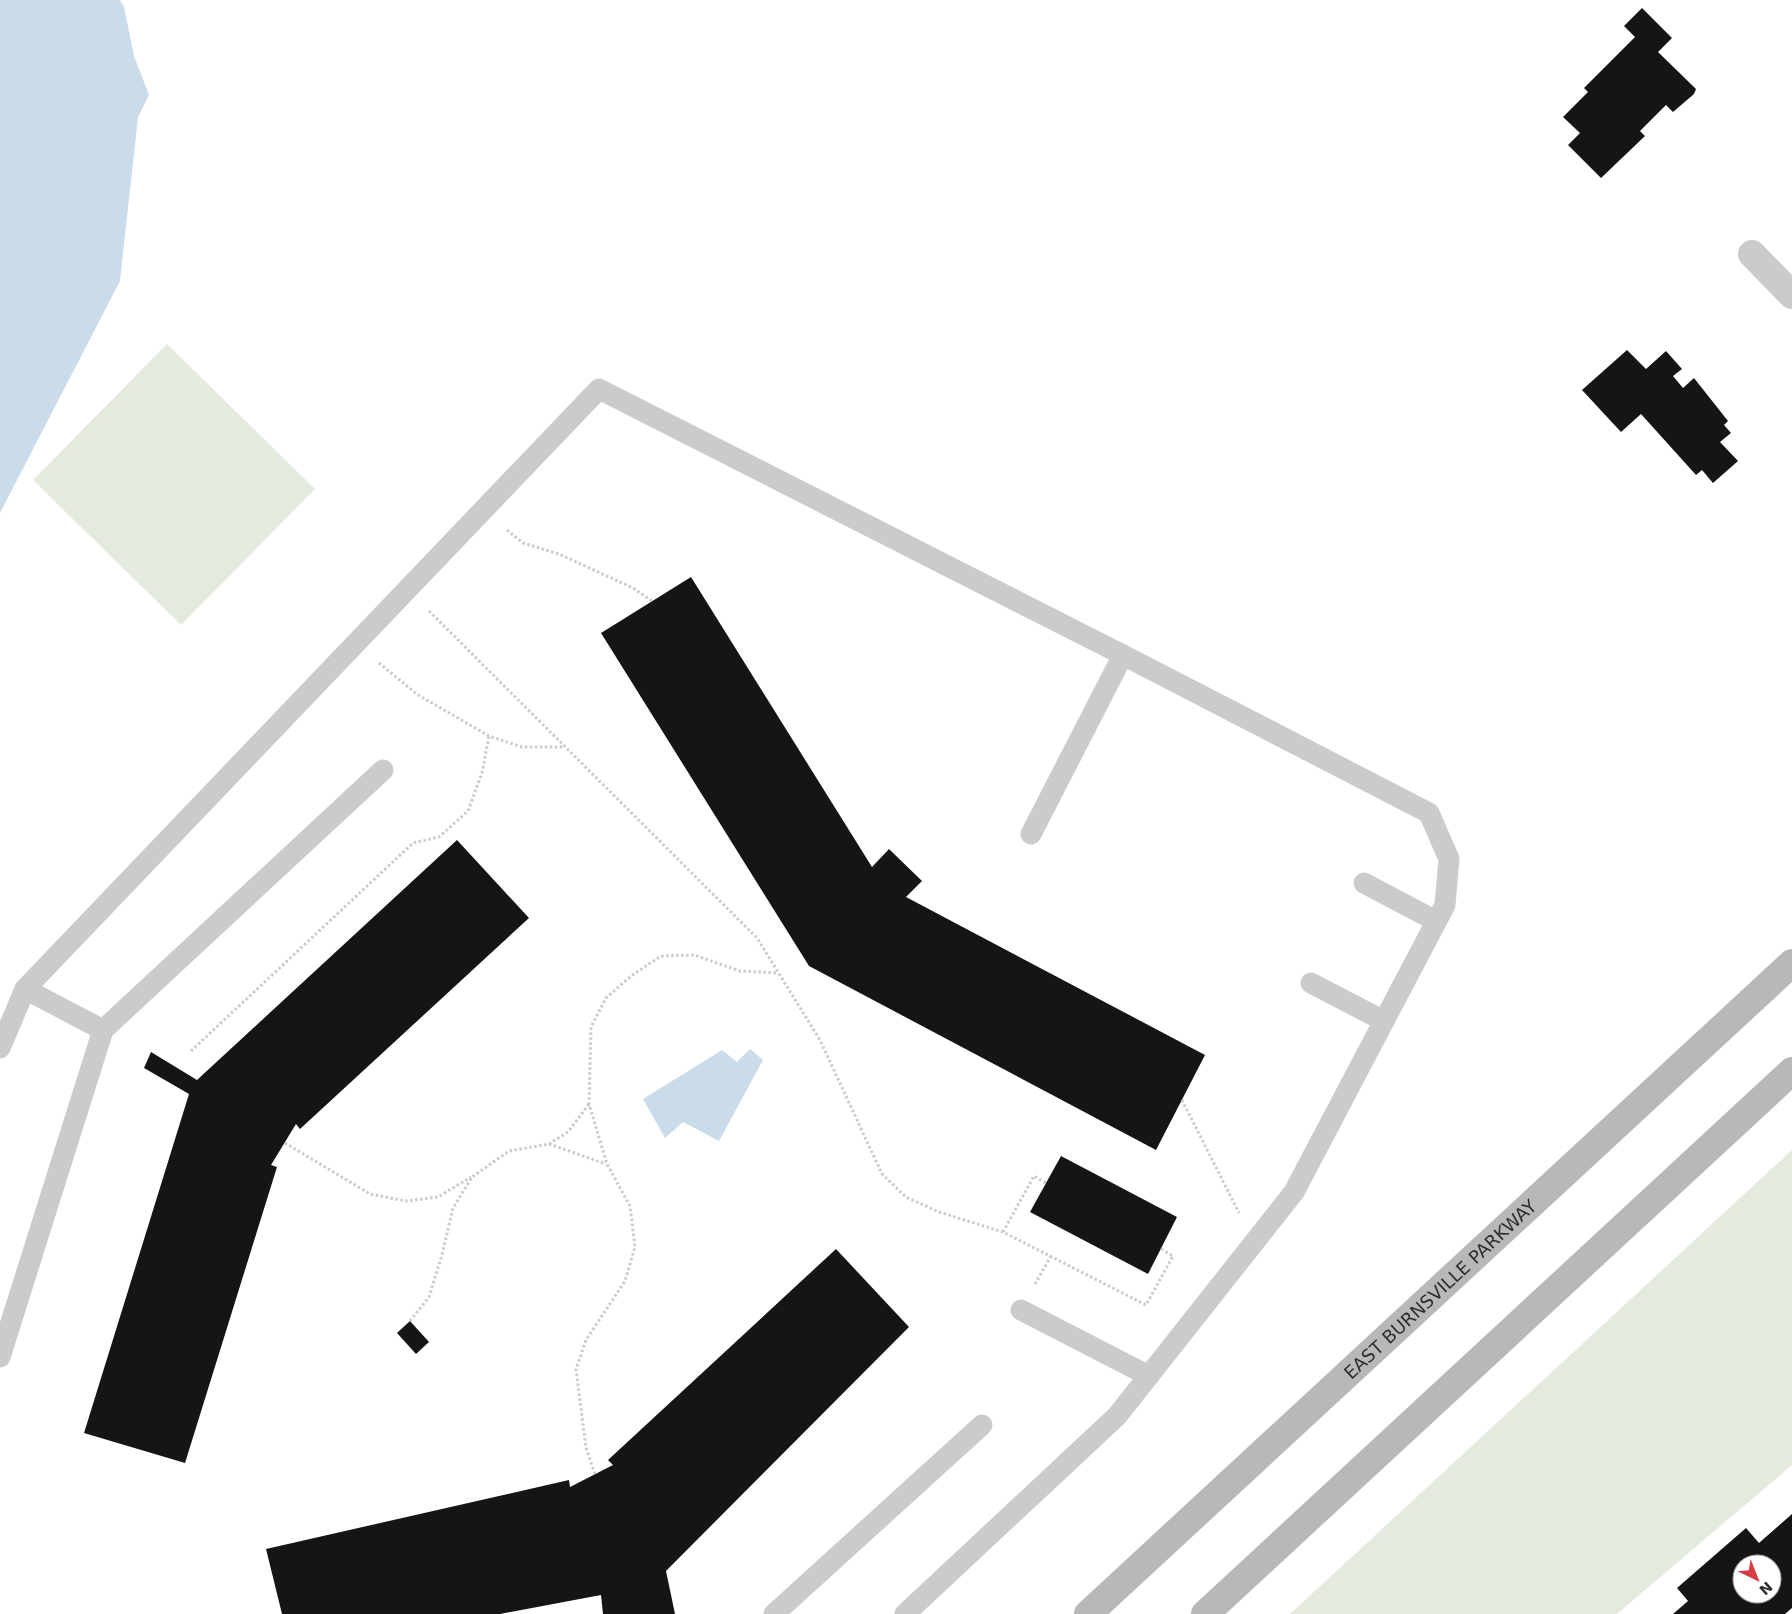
<svg xmlns="http://www.w3.org/2000/svg" width="1792" height="1614" font-family="'DejaVu Sans',sans-serif">
<rect width="100%" height="100%" fill="#fff"/>
<g fill="#e4eadd">
<path d="M167,344L315,489L181,625L33,480Z"/>
<path d="M1792,1150V1465L1617,1614H1290Z"/>
</g>
<g fill="#cadce9">
<path d="M0,0H120L124,7L134,56L149,95L138,117L120,281L0,513Z"/>
<path d="M750,1049L763,1060L719,1141L683,1122L665,1138L643,1099L722,1050L737,1062Z"/>
</g>
<g fill="#151515" fill-rule="evenodd">
<path d="M1642,8L1672,38L1658,52L1696,89L1694,94L1673,112L1666,105L1640,131L1645,136L1601,178L1568,145L1580,133L1563,117L1588,92L1584,88L1635,37L1624,26Z"/>
<path d="M1627,350L1646,369L1666,351L1682,369L1673,376L1683,388L1694,378L1728,421L1724,425L1731,433L1720,442L1738,461L1713,483L1702,470L1696,475L1641,414L1621,432L1582,390Z"/>
<path d="M691,577L872,867L889,849L922,881L906,897L1205,1055L1156,1150L809,966L601,633Z"/>
<path d="M457,840L529,918L300,1129L296,1124L271,1165L277,1167L185,1463L84,1433L189,1094L144,1068L151,1052L197,1080Z"/>
<path d="M1061,1156L1177,1217L1148,1274L1030,1212Z"/>
<path d="M836,1249L909,1327L666,1571L675,1614H603L601,1595L500,1614H282L266,1549L569,1480L570,1487L613,1465L608,1460Z"/>
<path d="M410,1321L429,1342L416,1354L397,1333Z"/>
<path d="M1792,1514V1608L1785,1614H1673L1688,1601L1677,1588L1746,1528L1759,1543ZM1742,1564H1772V1594H1742Z"/>
</g>
<g fill="none" stroke-linecap="round" stroke-linejoin="round">
<g stroke="#cbcbcb" stroke-width="3" stroke-dasharray="2.5 2.5" stroke-linecap="butt">
<path d="M507,530L523,543L559,554L633,588L652,601"/>
<path d="M429,611L757,938L820,1040L882,1174L906,1197L939,1212L1003,1232L1146,1305L1173,1256L1161,1249"/>
<path d="M379,663L418,695L489,736L522,747H564"/>
<path d="M191,1051L413,843L439,837L468,811L482,773L489,736"/>
<path d="M1182,1100L1239,1213"/>
<path d="M285,1143L370,1194L406,1201L438,1197L471,1177"/>
<path d="M549,1144L606,1164"/>
<path d="M1003,1232L1034,1176L1046,1183"/>
<path d="M1035,1284L1051,1256"/>
<path d="M410,1321L429,1297L442,1255L453,1208L472,1177L509,1151L549,1144L568,1132L589,1104"/>
<path d="M595,1474L586,1448L576,1369L586,1340L625,1281L635,1247L630,1206L607,1164L589,1104L591,1027L606,998L631,976L661,956L694,955L740,971L778,973"/>
</g>
<g stroke="#cbcbcb" stroke-width="21">
<path d="M1031,834L1123,655"/>
<path d="M1364,883L1436,921"/>
<path d="M1311,983L1384,1021"/>
<path d="M25,989L103,1030"/>
<path d="M0,1048L25,989L599,389L1123,655L1429,813L1449,859L1445,905L1294,1192L1117,1416L905,1614"/>
<path d="M1021,1310L1149,1376"/>
<path d="M0,1357L103,1030L383,770"/>
<path d="M774,1614L982,1425"/>
</g>
<path stroke="#cbcbcb" stroke-width="28" d="M1752,254L1792,295"/>
<g stroke="#b8b8b8" stroke-width="28">
<path id="s1" d="M1088,1614L1792,963"/>
<path d="M1205,1614L1792,1071"/>
</g>
</g>
<g text-anchor="middle" dominant-baseline="central" stroke-width="5" stroke-linejoin="round" paint-order="stroke">
<g font-size="18" fill="#2e2e2e" stroke="#fff">
<text stroke="none"><textPath href="#s1" startOffset="479">EAST BURNSVILLE PARKWAY</textPath></text>
</g>
</g>
<g transform="translate(1757 1579) rotate(137)"><circle r="24" fill="#ffffff" stroke="#ababab"/>
<path d="M0-4L9 19L0 12L-9 19Z" fill="#d83d44"/>
<text y="-8" font-size="14" font-weight="bold" text-anchor="middle" fill="#2e2e2e">N</text>
</g>
</svg>
